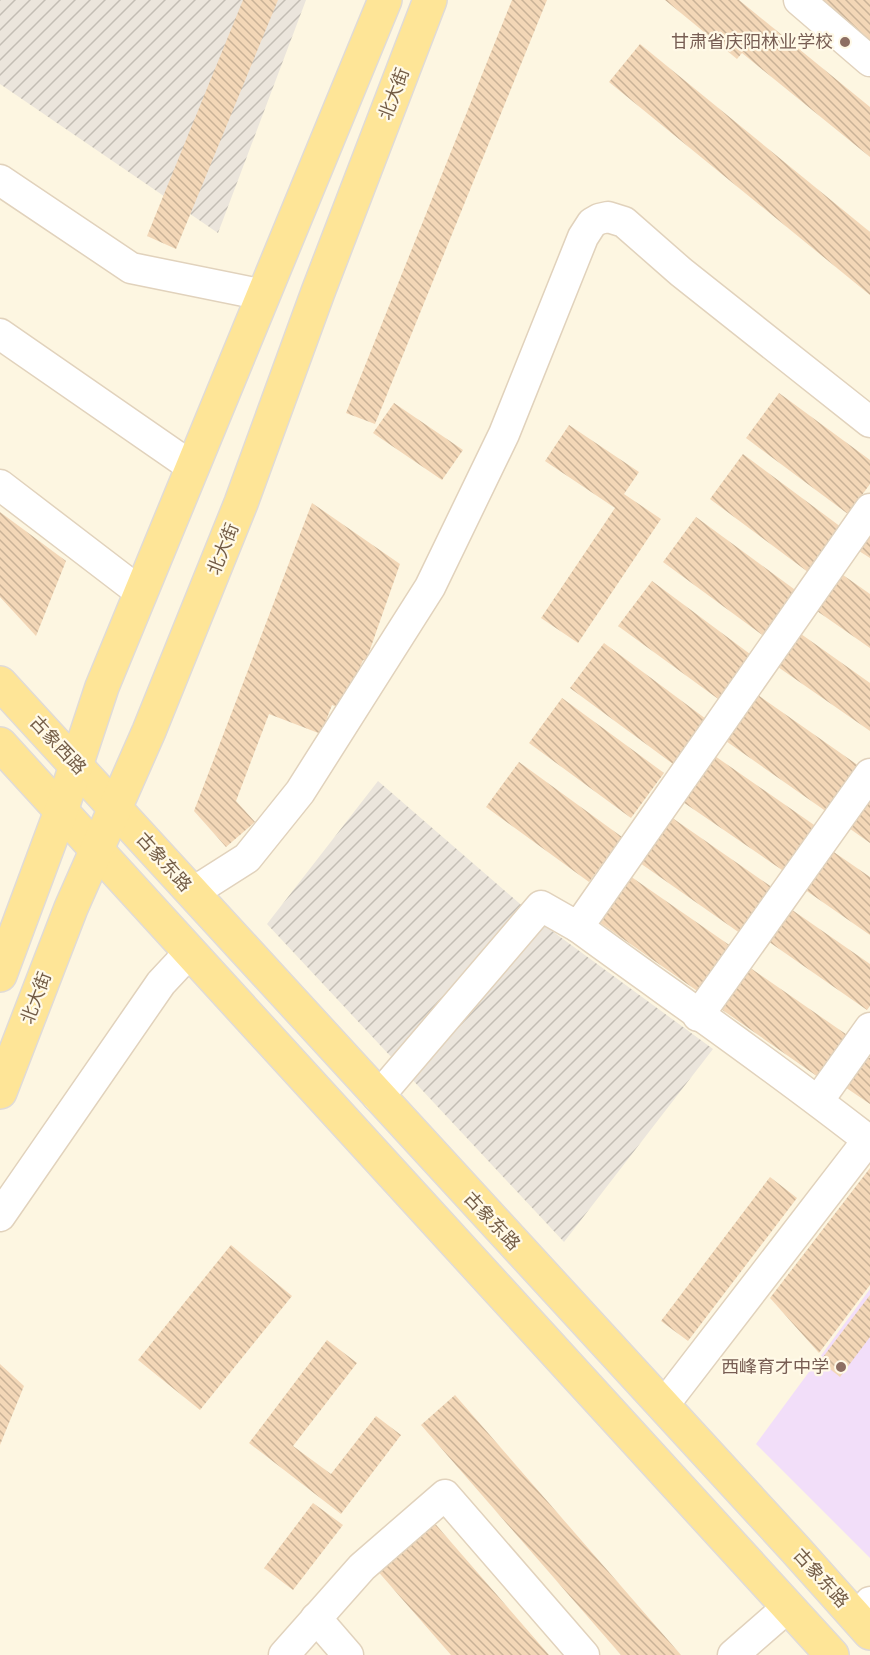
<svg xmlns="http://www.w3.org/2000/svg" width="870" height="1655" font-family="Montserrat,'Noto Sans SC',sans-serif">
<defs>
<pattern id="industrial-furrows" width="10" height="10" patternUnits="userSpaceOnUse" patternTransform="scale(1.5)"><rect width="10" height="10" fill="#ebe5dc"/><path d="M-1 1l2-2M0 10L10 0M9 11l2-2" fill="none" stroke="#c3bdb4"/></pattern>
<pattern id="building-back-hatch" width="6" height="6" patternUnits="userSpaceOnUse" patternTransform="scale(1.5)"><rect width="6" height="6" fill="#f3d7b7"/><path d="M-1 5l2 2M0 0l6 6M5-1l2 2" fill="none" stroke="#c9b297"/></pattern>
</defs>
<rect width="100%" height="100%" fill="#fdf6e1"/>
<g fill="url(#industrial-furrows)">
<path d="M0,0H306L218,233L0,84Z"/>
<path d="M378,781L548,928L713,1049L564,1242L267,924Z"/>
</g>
<path fill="#f2def9" d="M870,1289V1558L756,1444Z"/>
<g fill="url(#building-back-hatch)">
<path d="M243,0H278L176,249L147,236Z"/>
<path d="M512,0H547L375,424L346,413Z"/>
<path d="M665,0H739L870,107V157L742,53L737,59Z"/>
<path d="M821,0H870V42Z"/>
<path d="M640,44L870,232V295L609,82Z"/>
<path d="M779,393L870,460V484L848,514L746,438Z"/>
<path d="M394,403L463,450L442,480L373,433Z"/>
<path d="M569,425L639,472L624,494L661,519L578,643L541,618L615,508L545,461Z"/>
<path d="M743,454L845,530L812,575L710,499Z"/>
<path d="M312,503L400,564L366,661L363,660L352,687L349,686L340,708L332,705L321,734L269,714L236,801L255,822L226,847L194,811Z"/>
<path d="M0,512L66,561L36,636L0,597Z"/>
<path d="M696,517L798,592L765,637L663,562Z"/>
<path d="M870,536V558L859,551Z"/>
<path d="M843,575L870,594V648L817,611Z"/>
<path d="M652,581L754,657L721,701L618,626Z"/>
<path d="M801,634L870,683V731L778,667Z"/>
<path d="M604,643L706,719L673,764L570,688Z"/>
<path d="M755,693L859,766L827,812L723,739Z"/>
<path d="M562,698L664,773L631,818L529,743Z"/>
<path d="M712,754L817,827L785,872L680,800Z"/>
<path d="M519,762L622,837L589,882L486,807Z"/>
<path d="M870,792V843L846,826Z"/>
<path d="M671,817L776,890L744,936L640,863Z"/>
<path d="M828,848L870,877V935L801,887Z"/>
<path d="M630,876L735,949L703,995L599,922Z"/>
<path d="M785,905L870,964V1006L867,1010L762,937Z"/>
<path d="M749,967L850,1037L821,1079L721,1009Z"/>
<path d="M864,1054L870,1058V1104L842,1085Z"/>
<path d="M870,1168V1285L819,1353L770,1298Z"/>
<path d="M770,1177L797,1198L688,1341L661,1321Z"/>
<path d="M231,1245L292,1296L200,1410L138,1360Z"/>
<path d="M870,1295V1337L840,1377L820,1361Z"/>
<path d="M327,1340L357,1363L293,1446L331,1474L376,1416L401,1435L341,1514L249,1443Z"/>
<path d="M0,1364L24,1386L0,1445Z"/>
<path d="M455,1395L681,1655H621L421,1425Z"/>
<path d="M313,1503L343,1525L293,1590L264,1568Z"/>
<path d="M431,1519L549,1655H451L375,1568Z"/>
</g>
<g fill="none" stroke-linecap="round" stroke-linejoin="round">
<g stroke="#e1d2bc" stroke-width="33">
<g id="minor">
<path d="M799,0L870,61"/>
<path d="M0,180L131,268L264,295"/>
<path d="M0,334L192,467"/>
<path d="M0,485L141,593"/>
<path d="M192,893L247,858L300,792L430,587L504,434L583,237L592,223L599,219L608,217L624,222L681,272L870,422"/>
<path d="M578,927C675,998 774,1066 868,1140L663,1406"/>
<path d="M698,1016L870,774"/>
<path d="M378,1097L541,906L578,927L870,509"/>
<path d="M818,1101L870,1028"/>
<path d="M0,1216L161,983L189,953"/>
<path d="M316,1618L348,1655"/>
<path d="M857,1619L870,1602"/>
<path d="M284,1655L362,1567L445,1495L584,1655"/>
<path d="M733,1655L788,1607"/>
</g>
</g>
<g stroke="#e0dbd7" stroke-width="36">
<g id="major">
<path d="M0,683C264,973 530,1261 795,1549L870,1633"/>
<path d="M0,744L832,1655"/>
<path d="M0,975L61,811L102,687L385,0"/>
<path d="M0,1092L71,908L149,731L241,503L318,292L430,0"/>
</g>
</g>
<use href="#minor" stroke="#fff" stroke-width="30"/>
<use href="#major" stroke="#fee597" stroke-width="33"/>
</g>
<g fill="#8d6e63" stroke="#fff9e7" stroke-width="2">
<circle cx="845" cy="42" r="6"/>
<circle cx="841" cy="1367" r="6"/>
</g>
<g text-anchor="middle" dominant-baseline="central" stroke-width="4.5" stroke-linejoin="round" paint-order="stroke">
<g font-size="18" fill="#785e54" stroke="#fff9e7" text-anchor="end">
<text x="833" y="42">甘肃省庆阳林业学校</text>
<text x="829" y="1367">西峰育才中学</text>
</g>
<g font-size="18" fill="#745d47" stroke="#fff9e7">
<text transform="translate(394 94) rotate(-69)">北大街</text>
<text transform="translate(223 549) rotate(-68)">北大街</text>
<text transform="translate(58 745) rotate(47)">古象西路</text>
<text transform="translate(164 862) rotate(48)">古象东路</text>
<text transform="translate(36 998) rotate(-69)">北大街</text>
<text transform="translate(492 1221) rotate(47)">古象东路</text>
<text transform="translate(821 1578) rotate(48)">古象东路</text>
</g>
</g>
</svg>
